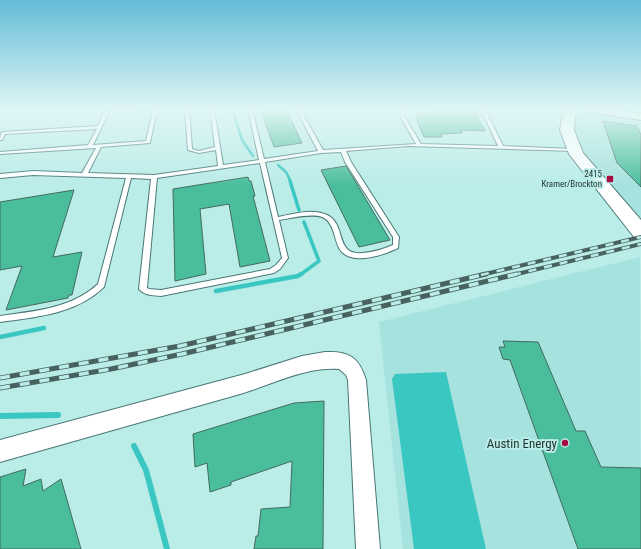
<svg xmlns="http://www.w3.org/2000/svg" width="641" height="549" font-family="'Roboto Condensed',sans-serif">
<rect width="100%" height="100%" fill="#baece8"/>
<g fill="#a6e2de">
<path d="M577,109H641V220L583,154L573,126Z"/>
<path d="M640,257L641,549H403L379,322Z"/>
</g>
<path fill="#3bc7c1" d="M446,372L486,549H414L392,379L395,374Z"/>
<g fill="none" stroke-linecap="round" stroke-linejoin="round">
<g stroke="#3bc7c1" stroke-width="2.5">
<path d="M232,109L242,140L253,156"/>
<path d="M278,165L286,172L291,182"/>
</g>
<g stroke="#3bc7c1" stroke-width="3.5">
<path d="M290,181L299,210"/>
<path d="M300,275L319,261L304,222"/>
</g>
<g stroke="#3bc7c1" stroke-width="4.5">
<path d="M216,291L298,276L301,274"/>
<path d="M0,337L44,328"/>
</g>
<g stroke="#3bc7c1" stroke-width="6">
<path d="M0,416L58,415"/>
<path d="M134,446L146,470L167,549"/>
</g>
</g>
<g fill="#49bd9c" stroke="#436b5e">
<path d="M260,109H286L302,143L274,147Z"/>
<path d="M449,111L475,112L485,131L461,130L462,133L441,134L442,137H424L416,118L419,117L416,114Z"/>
<path d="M603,121L637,126L641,135V187L617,163Z"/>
<path d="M346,166L349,171L390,240L359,247L321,170Z"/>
<path d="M248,177L249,181H251L255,196H253L270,261L240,267L229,204L200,209L206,274L175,281L173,189Z"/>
<path d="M74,190L53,257L82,252L72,295H69L68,298L6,310L22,266L0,270V202Z"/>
<path d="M503,341L538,342L576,431H585L601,467L641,468V549H578L510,360L503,359L499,347H505Z"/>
<path d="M324,401L323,549H254L256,536H258L261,509L290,507L292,461L231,482V485L210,492L207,463L195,467L193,434L294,403Z"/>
<path d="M26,469L23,486L41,479L43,491L61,479L81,549H0V477Z"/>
</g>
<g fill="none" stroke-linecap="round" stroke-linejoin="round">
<g stroke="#487674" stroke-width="2">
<path id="lane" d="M136,109H157L150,143L101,147L88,173L154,175L218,166L216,150L199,153L188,150L185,109H189L192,149L199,151L215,147L210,109H214L223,165L259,160L248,109H252L264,159L318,151L296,109H300L323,150L416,144L399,114V109H403V114L421,144L498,146L484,116L477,109H482L488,115L503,146L574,149L576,150L574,151L408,146L346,151L351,162L399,237L398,248C384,255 349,267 339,248C334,238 334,222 322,217C311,213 291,218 279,220L288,258L280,269L274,273L161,296C153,295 145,296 139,289L151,179L131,178L104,287C76,314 37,317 0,322V316C34,311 71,309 98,284L126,178L33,175L0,178V174L33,171L82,173L96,148L0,154V152L88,145L97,129L5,134L2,140H0L1,133L3,132L98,126L104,112ZM153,110L146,141L93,145L108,114ZM341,152L345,162L393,237V245C384,249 373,252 363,253C334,256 347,224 327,215C313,208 293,214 278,217L265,162L321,153ZM260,163L282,258L276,265L270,269L161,290L149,289L147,288L157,178Z"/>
</g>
<g stroke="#487674" stroke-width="2">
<g id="street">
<path d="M584,109H608L641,114V120L588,112Z"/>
<path d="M325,352C349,351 359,357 366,380L380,549H356L348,380L346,375L339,369C306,366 271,385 240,394C160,417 80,439 0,462V440L245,374L302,356Z"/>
</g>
</g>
<g stroke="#487674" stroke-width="2">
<path id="secondary" d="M564,109H576L574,130L583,153L641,220V238L634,237L569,154L560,130Z"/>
</g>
<use href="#lane" fill="#fff" fill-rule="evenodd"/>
<use href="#street" fill="#fff" fill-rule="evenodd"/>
<use href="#secondary" fill="#fff" fill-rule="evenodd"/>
<g stroke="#486260" stroke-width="4">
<g id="rail-far1">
<path d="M481,275L641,237"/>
<path d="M513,275L641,244"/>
</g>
</g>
<g stroke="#486260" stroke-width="5">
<g id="rail">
<path d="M0,378L180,346L486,274"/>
<path d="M0,388L111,369L182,354L517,274"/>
</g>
</g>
<use href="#rail-far1" stroke="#baece8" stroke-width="2.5" stroke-dasharray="8" stroke-linecap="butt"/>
<use href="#rail" stroke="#baece8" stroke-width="3.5" stroke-dasharray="10" stroke-linecap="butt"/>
</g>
<linearGradient id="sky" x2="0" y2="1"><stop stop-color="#63bcd8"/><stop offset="0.59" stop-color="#e0f6f5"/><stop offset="1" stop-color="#e0f6f5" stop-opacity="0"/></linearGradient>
<rect width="641" height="186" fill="url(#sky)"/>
<g fill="#a50c40" stroke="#baece8" stroke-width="1.5">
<rect x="606" y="175" width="8" height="8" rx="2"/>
<circle cx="565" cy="443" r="4"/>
</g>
<g text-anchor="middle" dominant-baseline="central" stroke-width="4" stroke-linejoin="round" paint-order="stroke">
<g font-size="9" fill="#233635" stroke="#baece8" text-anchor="end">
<text x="602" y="174">2415<tspan x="602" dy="10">Kramer/Brockton</tspan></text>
</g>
<g font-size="13" fill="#233635" stroke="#baece8" text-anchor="end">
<text x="557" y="443">Austin Energy</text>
</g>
</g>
</svg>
